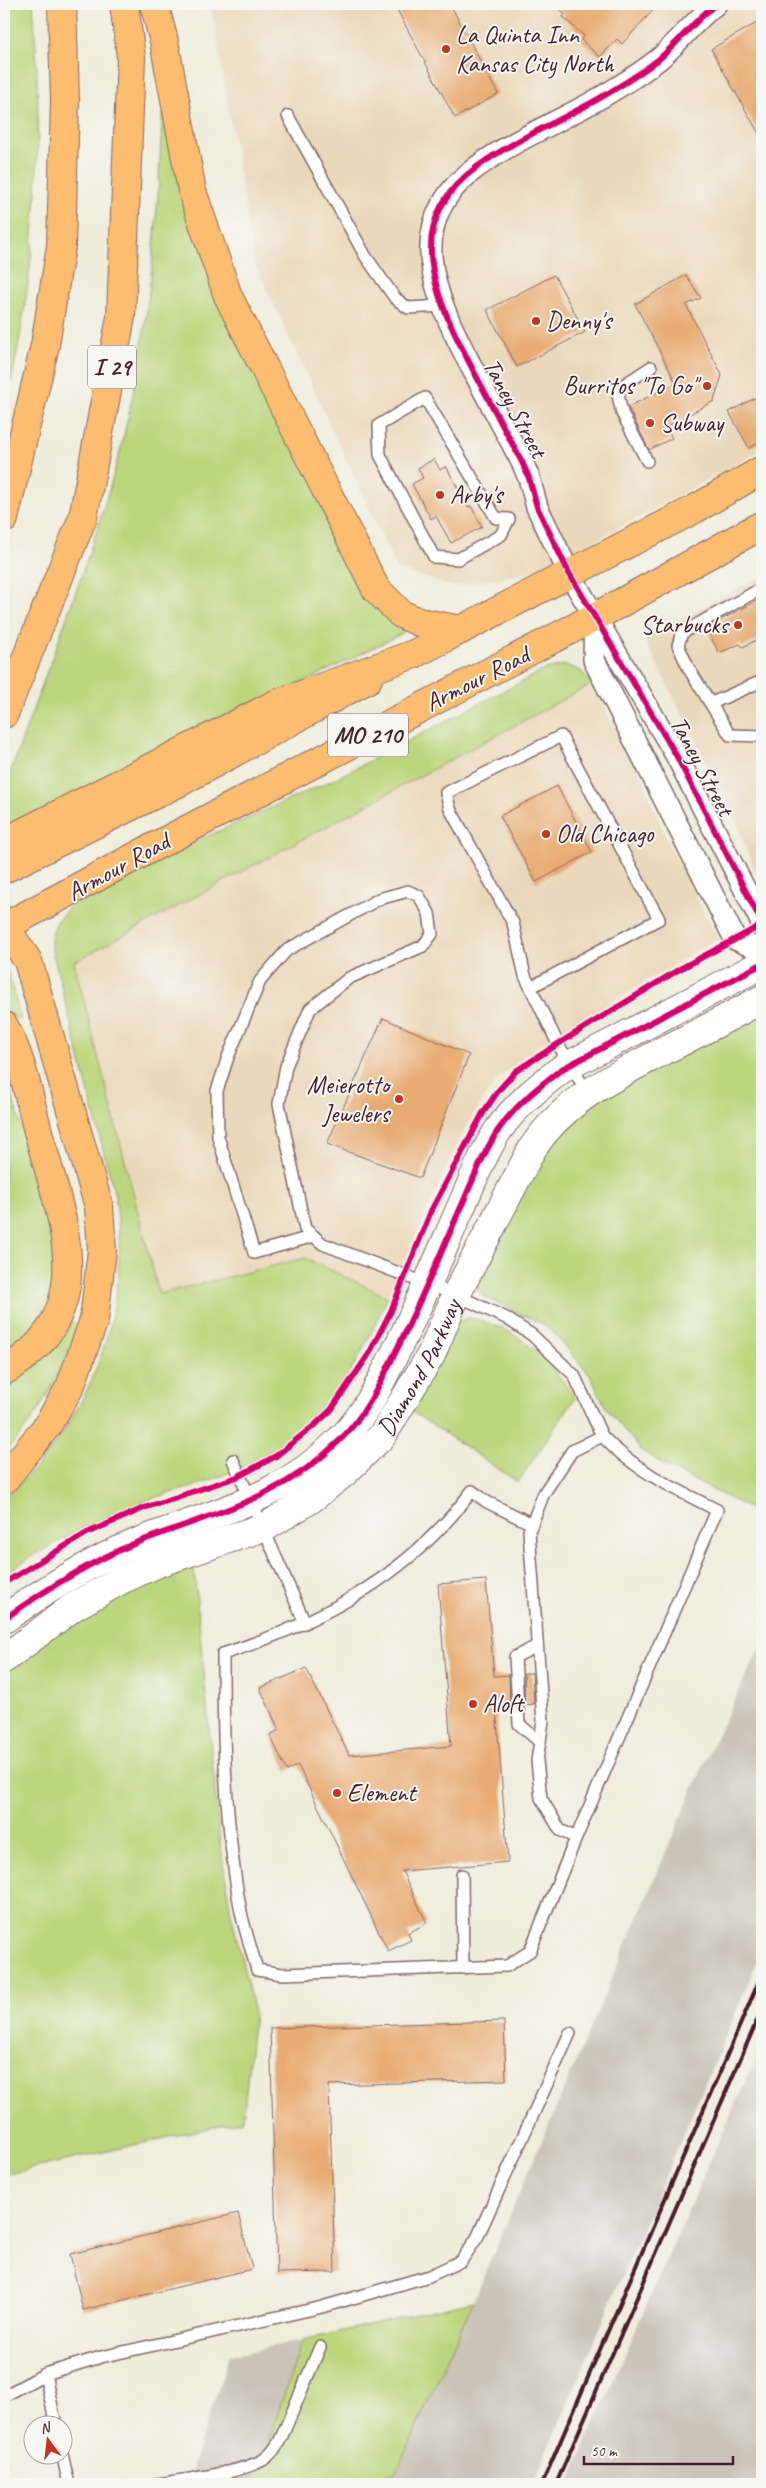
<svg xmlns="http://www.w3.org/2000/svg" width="766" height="2488" font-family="Caveat,sans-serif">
<rect width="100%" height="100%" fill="#f6f6f2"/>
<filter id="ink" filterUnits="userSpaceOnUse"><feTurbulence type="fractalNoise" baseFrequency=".02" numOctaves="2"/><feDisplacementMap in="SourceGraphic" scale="10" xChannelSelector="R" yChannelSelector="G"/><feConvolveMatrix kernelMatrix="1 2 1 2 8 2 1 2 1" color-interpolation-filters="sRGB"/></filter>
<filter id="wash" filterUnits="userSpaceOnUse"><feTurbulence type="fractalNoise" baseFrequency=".0096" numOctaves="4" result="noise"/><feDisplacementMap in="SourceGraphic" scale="20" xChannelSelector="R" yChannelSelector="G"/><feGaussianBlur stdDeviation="1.12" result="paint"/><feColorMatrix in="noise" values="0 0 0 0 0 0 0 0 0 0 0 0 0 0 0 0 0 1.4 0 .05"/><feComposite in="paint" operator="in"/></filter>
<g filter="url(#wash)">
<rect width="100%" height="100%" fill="#efeddb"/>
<g fill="#ebd8ba">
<path d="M211,4H762V450L544,569L453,587L397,569L254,262Z"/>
<path d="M762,576V889L732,811L644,639Z"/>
<path d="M592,684L645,783L666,839L718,939L535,1048L500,1077L485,1096L465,1128L388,1297L305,1258L159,1294L74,963Z"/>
</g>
<g fill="#cbc3b8">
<path d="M762,1644V1951L533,2484H346L396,2472L473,2301L709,1752Z"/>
<path d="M762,2044V2484H568L697,2190Z"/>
<path d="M303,2340L256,2476L225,2484H187L229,2356Z"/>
</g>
<g fill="#bbd77d" stroke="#827b54">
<path d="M6,4H33C44,140 37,279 4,413V12Z"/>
<path d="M166,113L179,178L403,630V633L4,832L6,785C44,676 89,567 119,455C148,344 158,228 162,114Z"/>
<path d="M566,665L581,671L592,684L74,962L159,1294L305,1258L388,1297C371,1333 356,1368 331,1400C297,1443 243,1469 192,1487C176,1492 160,1495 145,1501C95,1521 49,1544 4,1574V1498C90,1426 134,1307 115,1196L51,946C51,924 63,912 79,899L192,843L333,780L546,669Z"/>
<path d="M4,959L21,1019H15L4,1006Z"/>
<path d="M762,1004V1515L664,1465L641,1450L606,1408L590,1375L553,1332L541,1323L485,1297L479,1292L476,1284L555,1124Z"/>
<path d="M4,1067L53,1239C58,1286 46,1327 4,1352Z"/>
<path d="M469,1318C517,1326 549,1359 575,1398L518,1482L411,1411L456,1323Z"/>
<path d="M68,1320L80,1326C60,1371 40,1418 4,1453V1384Z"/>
<path d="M193,1559L220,1843L231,1913L254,2012L243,2120L4,2175V1663L47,1630Z"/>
<path d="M473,2301L396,2472L346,2484H225L256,2476L303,2340Z"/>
</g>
<g id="blocks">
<g fill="#e8ab71">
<path d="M394,4H450L498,94L455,118Z"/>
<path d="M554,4H659L622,44L617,39L600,57L581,40L584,36L563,17L565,14Z"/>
<path d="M762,20V139L711,49Z"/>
<path d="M554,275L585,332L517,367L487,310Z"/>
<path d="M686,275L701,298L686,305L722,375L714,401L666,427L672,438L649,450L628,407L676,383L635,304Z"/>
<path d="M762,394V441L749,448L729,412Z"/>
<path d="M434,459L440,470L446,466L468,507L471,506L482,527L451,543L436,516L431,519L412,484L423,478L418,468Z"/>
<path d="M762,598V637L743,647L740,644L719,653L706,628Z"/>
<path d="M557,786L592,852L536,882L500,816Z"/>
<path d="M383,1018L469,1055L420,1178L327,1144Z"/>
<path d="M486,1580L494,1676L509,1675L510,1706L496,1708L508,1862L402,1871L427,1923L408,1933L411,1940L388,1951L298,1765L287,1771L270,1735L279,1730L260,1688L306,1668L349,1755L451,1746L438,1584Z"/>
<path d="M524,1673H532L534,1704L525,1705Z"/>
<path d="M504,2021L506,2080L329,2085L335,2272L277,2273L270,2028Z"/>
<path d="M238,2213L252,2269L83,2310L70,2254Z"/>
</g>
</g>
</g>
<g filter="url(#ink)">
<use href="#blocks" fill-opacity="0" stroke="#846769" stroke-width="1"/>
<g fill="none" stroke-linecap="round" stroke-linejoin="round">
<g stroke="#846769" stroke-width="14">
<g id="service">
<path d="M288,116L366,257L395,298L408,308L442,306"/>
<path d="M425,398L496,518L509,519L501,535L458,559L434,557L380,455L379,425Z"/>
<path d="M647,461L622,413L618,395L625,384L651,367"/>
<path d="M762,588L682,633L678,645L689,669L730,735L762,736"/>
<path d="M712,703L762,681"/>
<path d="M531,987L659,919L561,736L446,793L450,809L513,923L525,976L558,1044L588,1094"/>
<path d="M314,1236L254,1253L218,1137L217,1091L228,1057L260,981L287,950L379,899L408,891L419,896L429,913L432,934L423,946L349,978L310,1009L286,1066L279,1104L305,1229L323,1244L456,1295L506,1318L532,1335L574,1375L602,1436L572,1451L544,1493L529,1531L543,1721L537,1761L541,1798L560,1830L576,1838L717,1510C675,1489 634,1470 602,1436"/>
<path d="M233,1460L305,1623"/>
<path d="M532,1524L487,1502L472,1491C408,1576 322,1622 223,1654C223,1740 225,1827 241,1912C245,1931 252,1951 257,1970L282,1974L507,1966L530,1951L576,1838"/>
<path d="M537,1646L515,1657L519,1724L540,1742"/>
<path d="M462,1875L463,1968"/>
<path d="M45,2374L56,2426"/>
<path d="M4,2396L45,2374L101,2357L322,2307L429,2276L461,2261L477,2238L570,2033"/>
<path d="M62,2454L69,2484"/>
<path d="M157,2484C187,2479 237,2474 263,2460C272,2454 278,2445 282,2436L320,2347"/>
</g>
</g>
<g stroke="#846769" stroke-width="24">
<g id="minor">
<path d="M716,4C695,20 679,42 659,59C645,70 630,80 615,89C571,117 519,136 477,167C401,222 434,294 469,362C486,395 504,428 522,462L529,478L537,507L569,573L676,755L762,923"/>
<path d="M595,617L594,660L735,939L762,951"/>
</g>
</g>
<g stroke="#846769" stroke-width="30">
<g id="tertiary">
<path d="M4,1619C45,1590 89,1562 136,1543C212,1513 279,1501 340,1440C364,1417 379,1386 393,1357C418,1308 439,1257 461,1207C473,1180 483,1153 499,1129C516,1105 538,1087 562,1069L762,964"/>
<path id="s1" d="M4,1659L73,1607L119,1581L158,1563L267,1526L311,1499L344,1473L382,1436L431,1355L456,1295L532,1149C564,1100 611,1079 661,1052C695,1035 729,1017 762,999"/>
</g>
</g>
<g stroke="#846769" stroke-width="30">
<path id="primary" d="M4,869L178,783L368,679"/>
</g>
<g stroke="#846769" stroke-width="30">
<g id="trunk">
<path d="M414,654L695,509L762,470"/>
<path d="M4,927L142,853L595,617L762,525"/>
</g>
</g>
<g stroke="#846769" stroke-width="30">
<g id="motorway">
<path d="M154,4L164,41L192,191L228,296L376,589L401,614L419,622L461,630"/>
<path d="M4,519L45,345L61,246L65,100L62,4"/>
<path d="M4,714L83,517L121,317L131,57L124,4"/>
<path d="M4,842L276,704L414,654"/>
<path d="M4,925L28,961L99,1207L102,1250L94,1320L70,1387L47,1426L4,1480"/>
<path d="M4,1026C23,1059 29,1099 39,1135C63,1222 102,1314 4,1371"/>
</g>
</g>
<use href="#service" stroke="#fff" stroke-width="11"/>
<use href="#minor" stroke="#fff" stroke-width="21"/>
<use href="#tertiary" stroke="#fff" stroke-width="28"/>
<use href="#primary" stroke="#fcbd6f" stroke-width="28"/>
<use href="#trunk" stroke="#fcbd6f" stroke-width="28"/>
<use href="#motorway" stroke="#fcbd6f" stroke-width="28"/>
<g stroke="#4a1f2b" stroke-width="4">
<path d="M542,2484L762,1974"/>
<path d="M556,2484L762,2009"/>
</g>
<g stroke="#f6f6f2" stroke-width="9">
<g id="cycleway">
<path d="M716,4C695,20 679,42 659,59C645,70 630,80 615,89C571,117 519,136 477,167C401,222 434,294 469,362C486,395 504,428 522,462L529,478L537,507L569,573L676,755L762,923"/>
<path d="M4,1583L87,1533L144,1508L237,1477L276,1456L316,1424L331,1410L369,1354L391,1311L431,1211L483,1113L498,1091L516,1071L558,1044L678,970L762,925"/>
<path d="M4,1619C45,1590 89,1562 136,1543C212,1513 279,1501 340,1440C364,1417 379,1386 393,1357C418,1308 439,1257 461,1207C473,1180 483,1153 499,1129C516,1105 538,1087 562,1069L762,964"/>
</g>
</g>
<use href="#cycleway" stroke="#d6006c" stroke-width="6"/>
</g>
</g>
<g fill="#c8321e" stroke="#f6f6f2" stroke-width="2">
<circle cx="446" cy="49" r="5"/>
<circle cx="536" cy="321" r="5"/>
<circle cx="707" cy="386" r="5"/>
<circle cx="650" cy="423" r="5"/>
<circle cx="440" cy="495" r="5"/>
<circle cx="738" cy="625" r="5"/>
<circle cx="546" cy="834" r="5"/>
<circle cx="399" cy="1099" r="5"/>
<circle cx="473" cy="1704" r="5"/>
<circle cx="337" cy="1793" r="5"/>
</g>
<g text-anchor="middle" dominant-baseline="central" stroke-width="4" stroke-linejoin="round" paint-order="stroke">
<g fill="#f6f6f2" stroke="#7e6067" stroke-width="1">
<rect x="88" y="345.5" width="48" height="43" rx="4"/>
<rect x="328" y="713.5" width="80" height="43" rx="4"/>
</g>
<g font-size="24" font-weight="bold" fill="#4a1f2b">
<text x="112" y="367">I 29</text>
<text x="368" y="735">MO 210</text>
</g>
<g font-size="25" fill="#4a1f2b" stroke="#f6f6f2" text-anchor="start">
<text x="456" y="35">La Quinta Inn<tspan x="456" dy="29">Kansas City North</tspan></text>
<text x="546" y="321">Denny's</text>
<text x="697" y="386" text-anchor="end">Burritos "To Go"</text>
<text x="660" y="423">Subway</text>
<text x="450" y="495">Arby's</text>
<text x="728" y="625" text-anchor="end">Starbucks</text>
<text x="556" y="834">Old Chicago</text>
<text x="389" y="1085" text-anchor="end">Meierotto<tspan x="389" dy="29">Jewelers</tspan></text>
<text x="483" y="1704">Aloft</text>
<text x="347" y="1793">Element</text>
</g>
<g font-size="25" fill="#4a1f2b" stroke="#f6f6f2">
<text transform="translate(515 408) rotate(62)">Taney Street</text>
<text transform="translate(477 679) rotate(-27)">Armour Road</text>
<text transform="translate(702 766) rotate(62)">Taney Street</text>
<text transform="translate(118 867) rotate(-29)">Armour Road</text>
<text stroke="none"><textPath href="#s1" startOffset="522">Diamond Parkway</textPath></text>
</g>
</g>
<rect width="766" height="2488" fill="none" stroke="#f6f6f2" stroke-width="20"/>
<g transform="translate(48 2440) rotate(345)"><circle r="24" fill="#f6f6f2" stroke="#b1a0a2"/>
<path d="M0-4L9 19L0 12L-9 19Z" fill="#c8321e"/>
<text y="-8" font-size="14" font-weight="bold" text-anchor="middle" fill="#4a1f2b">N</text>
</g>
<path d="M584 2456v8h149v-8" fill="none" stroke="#4a1f2b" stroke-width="2.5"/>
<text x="591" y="2456" font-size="15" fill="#4a1f2b" stroke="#f6f6f2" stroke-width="4" paint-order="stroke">50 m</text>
</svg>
